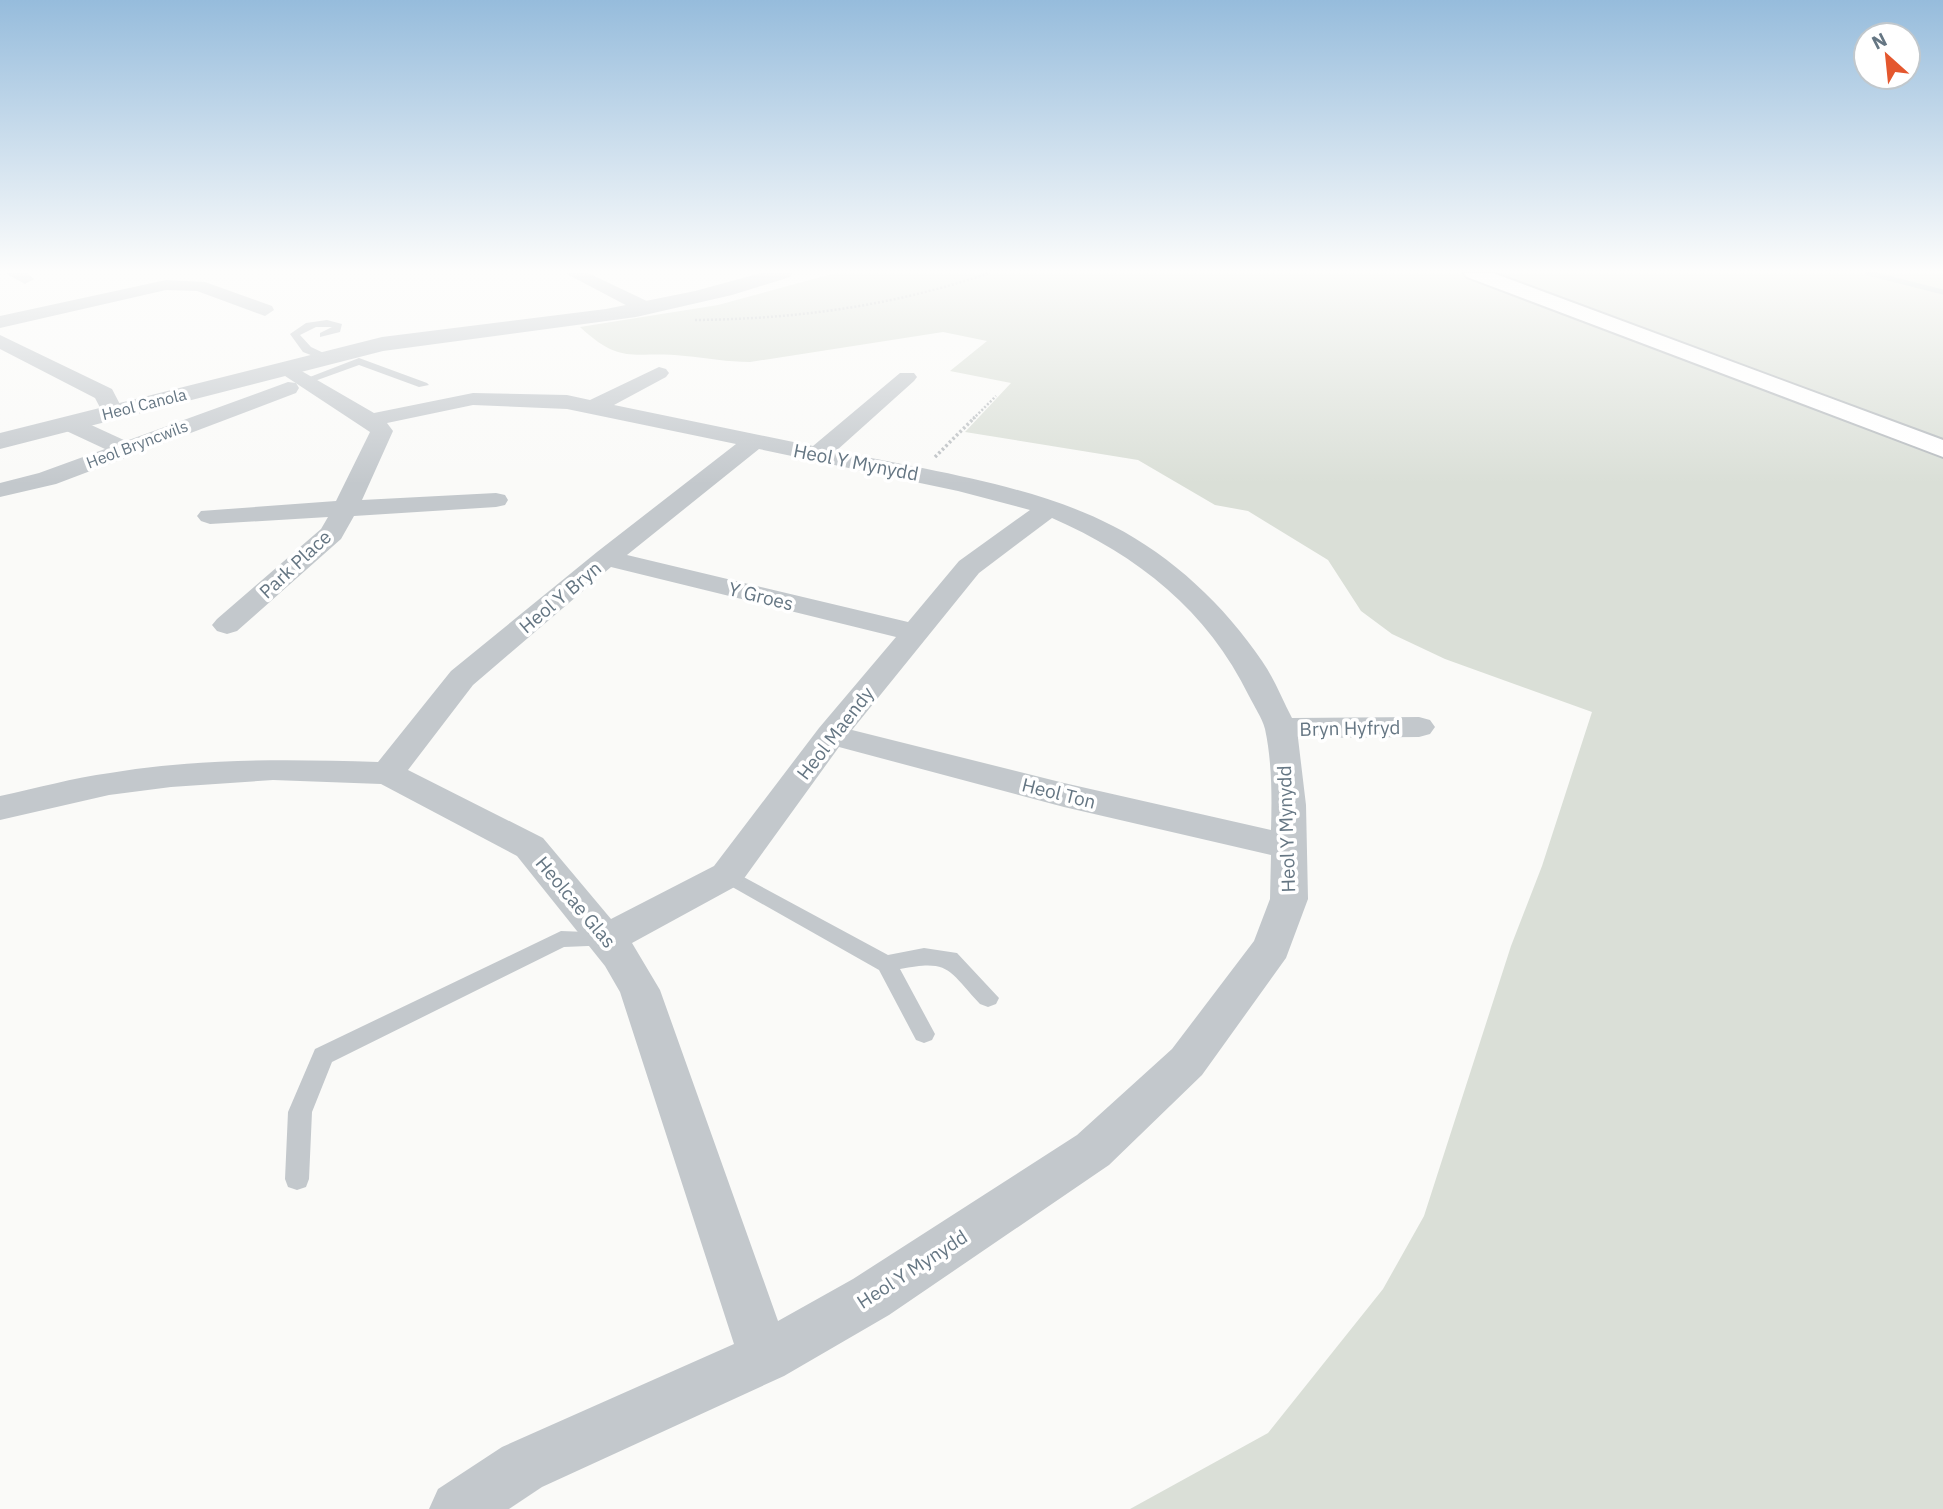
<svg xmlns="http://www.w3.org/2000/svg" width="1943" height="1509" font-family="'IBM Plex Sans',sans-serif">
<rect width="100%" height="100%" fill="#fafaf8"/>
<path fill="#dadfd7" d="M835,273H1943V1509H1130L1268,1433L1383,1289L1424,1216L1511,946L1542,866L1592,712L1445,659L1392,634L1361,611L1328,560L1248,511L1215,505L1138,460L965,432L1011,383L950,371L987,341L943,332L750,362C728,362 707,358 685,356C634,350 623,367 580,327L718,305Z"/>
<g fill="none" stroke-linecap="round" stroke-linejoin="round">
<path stroke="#bbc7cb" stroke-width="5" d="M1868,273L1943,292"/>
<g stroke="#b5babe" stroke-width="4">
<path id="primary" d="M1464,273H1493L1943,440V457L1467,277Z"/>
</g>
<g stroke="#bbbfc2" stroke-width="2.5" stroke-dasharray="2 2" stroke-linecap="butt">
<path d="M695,320C796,319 893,306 989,273"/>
<path d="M973,419L996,396"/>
</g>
<path stroke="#bbbfc2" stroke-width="3.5" stroke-dasharray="2.5 2.5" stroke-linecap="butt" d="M935,457L975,417"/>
<g fill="#c3c8cc" fill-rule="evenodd">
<path d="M327,320L342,324L340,332L320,337V333L332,327H316L300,335L311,347L330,356V360L326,361L303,352L290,334L306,323Z"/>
<path d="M359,358L427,383L429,385L419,387L359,365L312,382L302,380Z"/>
<path d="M727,868L888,955L924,948L957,953L999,998L996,1004L988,1007L980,1004C948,970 950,959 900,969L935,1034L932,1040L924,1043L916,1040L879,970L720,880L717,875L720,870Z"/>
<path d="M561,931L612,933L615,939L612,945L564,947L332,1062L312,1112L309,1179L306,1187L297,1190L288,1187L285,1179L288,1112L315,1049Z"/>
</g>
<g fill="#c3c8cc" fill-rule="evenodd">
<path d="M5,273H27L34,279L25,284Z"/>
<path d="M565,273H588L651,303L653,307L644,313L637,311Z"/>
<path d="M166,280L205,282L272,306L274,310L265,316L197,291L166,290L0,328V316Z"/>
<path d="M0,335L112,389L124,412L121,417H105L95,398L0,349Z"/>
<path d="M286,362L374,413L473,393L567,395L590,400L659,367L666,369L669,373L666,377L614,405L813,446L900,373H914L917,377L914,381L836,451C922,469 1035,485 1113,526C1172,556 1225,606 1262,661C1274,678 1282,699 1292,718L1419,717L1430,720L1435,727L1430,734L1419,737L1298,738L1306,805L1308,899L1286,958L1202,1075L1109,1165L889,1315L784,1376L542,1487L509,1509H429L438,1489L502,1447L734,1344L620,992L605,966L517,856L381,784L273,780L171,787L109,795L0,820V796C37,788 73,778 110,773C199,758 288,759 378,762L451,671L597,552L736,444L567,409L473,405L387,423L393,431L362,500L496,493L505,495L508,500L505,505L496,507L354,516L341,539L237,631L227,634L217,631L212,625L217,619L321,529L328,517L210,524L201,521L197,516L201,511L336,501L370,432L279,372L276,368L279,364ZM759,449L958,491L1030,510L959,561L908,622L627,555ZM1052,518C1137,555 1208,611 1249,696C1254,706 1262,718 1265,729C1272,761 1272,798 1271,830L1064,783L852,730L979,573ZM611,567L896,637L819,728L714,866L611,919L543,838L408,770L473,685ZM839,747L1064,807L1271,855L1270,899L1254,941L1172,1049L1077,1135L853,1279L778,1321L660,990L632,943L740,884Z"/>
<path d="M288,382L296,383L299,388L296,393L56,484L0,497V483L39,473L105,449L60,428L57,423L60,418H76L126,441Z"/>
</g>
<path fill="#c3c8cc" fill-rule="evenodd" d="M761,273H793L790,277L732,295L636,317L383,351L0,449V433L382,337L606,309L695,291Z"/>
<use href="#primary" fill="#fff" fill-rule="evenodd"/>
</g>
<linearGradient id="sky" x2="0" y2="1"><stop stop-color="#96bcdc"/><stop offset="0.56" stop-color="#fdfdfc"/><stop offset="1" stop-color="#fdfdfc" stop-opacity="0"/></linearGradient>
<rect width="1943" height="484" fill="url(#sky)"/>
<g text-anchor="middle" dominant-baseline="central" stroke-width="7" stroke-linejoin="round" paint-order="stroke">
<g font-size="16" fill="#657683" stroke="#fff">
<text transform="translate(144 404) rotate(-14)">Heol Canola</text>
<text transform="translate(137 444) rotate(-21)">Heol Bryncwils</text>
</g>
<g font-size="19" fill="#657683" stroke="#fff">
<text transform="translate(856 462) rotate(11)">Heol Y Mynydd</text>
<text transform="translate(295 564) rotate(-43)">Park Place</text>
<text transform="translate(761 596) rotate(14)">Y Groes</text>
<text transform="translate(560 597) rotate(-40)">Heol Y Bryn</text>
<text transform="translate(1350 728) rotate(-1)">Bryn Hyfryd</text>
<text transform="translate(835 733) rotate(-52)">Heol Maendy</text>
<text transform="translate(1059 793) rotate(14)">Heol Ton</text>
<text transform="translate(1286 829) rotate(-92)">Heol Y Mynydd</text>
<text transform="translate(576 902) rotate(50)">Heolcae Glas</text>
<text transform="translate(912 1269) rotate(-33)">Heol Y Mynydd</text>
</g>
</g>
<g transform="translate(1887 56) rotate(333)"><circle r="33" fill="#ffffff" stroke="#c1c8cd" stroke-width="2"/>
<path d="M0-5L12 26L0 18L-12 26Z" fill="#e4572e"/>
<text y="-10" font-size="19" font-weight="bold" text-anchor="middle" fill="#657683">N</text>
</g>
</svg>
